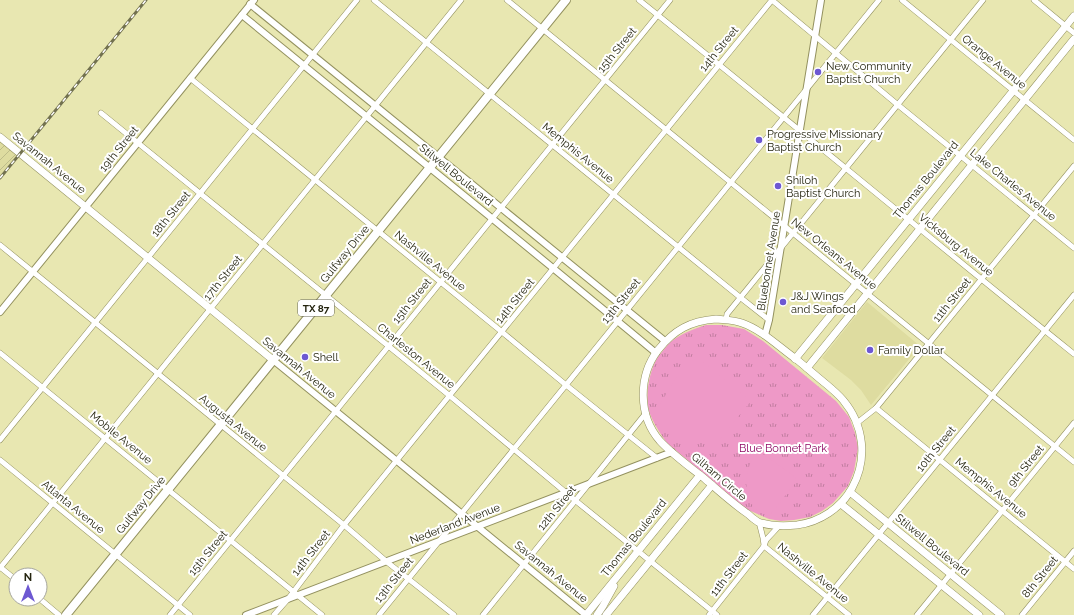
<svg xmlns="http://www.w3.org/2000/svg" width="1074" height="615" font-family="Raleway,sans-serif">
<defs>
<pattern id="industrial-furrows" width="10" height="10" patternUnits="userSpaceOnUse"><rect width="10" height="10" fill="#dedca0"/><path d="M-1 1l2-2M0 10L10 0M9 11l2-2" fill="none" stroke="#bebd89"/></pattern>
<pattern id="grass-tufts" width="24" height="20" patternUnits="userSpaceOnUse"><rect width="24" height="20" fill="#ee99c7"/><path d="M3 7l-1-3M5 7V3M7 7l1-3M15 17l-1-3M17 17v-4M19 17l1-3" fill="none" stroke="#c17da0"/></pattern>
</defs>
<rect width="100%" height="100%" fill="#e8e7b1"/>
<path fill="#dedca0" d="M867,302L920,346L871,405L861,390L851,380L822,358Z"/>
<path fill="url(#industrial-furrows)" d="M0,137L19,153L0,178Z"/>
<path fill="url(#grass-tufts)" d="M706,325H722L744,329L763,341L836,401L849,417L855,433L858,448L854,471L848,486L833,503L822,511L810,517L794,520L781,521L769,519L746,509L667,443C660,433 653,423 649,411C645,395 649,371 658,357C660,354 663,351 666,347C668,345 670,342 672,341C682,333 694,329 706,325Z"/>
<g fill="#ee99c7">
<path d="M695,358H698L751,401L721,438L687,442L654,414L676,378Z"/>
<path d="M757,450L795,477L796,482L769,516C739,507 743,471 757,450Z"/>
</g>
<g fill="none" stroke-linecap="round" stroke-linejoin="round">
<g stroke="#93915f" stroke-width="6">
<g id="minor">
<path d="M374,0L741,298L769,320"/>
<path d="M507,0L1074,462"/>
<path d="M639,0C785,117 928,237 1074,354"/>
<path d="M772,0L898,105L1074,248"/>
<path d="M902,0L1074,140"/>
<path d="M1034,0L1074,33"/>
<path d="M190,78L502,332L566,385L657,458"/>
<path d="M101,113L450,396L576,501L717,615"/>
<path d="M0,245L344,525L387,562L454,615"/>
<path d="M726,320L727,314L983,0"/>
<path d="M0,353L322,615"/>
<path d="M876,408L1074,569"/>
<path d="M857,423L876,408L1074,166"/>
<path d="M0,440L357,0"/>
<path d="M0,460L190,615"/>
<path d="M759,522L763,538L764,545"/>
<path d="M764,546L849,615"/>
<path d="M0,567L16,580"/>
<path d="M0,568L461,0"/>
<path d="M40,599L59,615"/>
<path d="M170,615L670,0"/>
<path d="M274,615L288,599L344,525L772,0"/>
<path d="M379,615L879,0"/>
<path d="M483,615L646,413"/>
<path d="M709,615L764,546L766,540L779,526"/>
<path d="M813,615L1074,295"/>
<path d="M917,615L1074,423"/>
<path d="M1022,615L1074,551"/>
</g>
</g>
<g stroke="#93915f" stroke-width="8">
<g id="tertiary">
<path d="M250,4L665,341"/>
<path d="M242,15C380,128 519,239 656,353"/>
<path d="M0,312L254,0"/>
<path d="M765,335L769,320L821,0"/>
<path d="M273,360L397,461L586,615"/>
<path d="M246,615L672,452"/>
</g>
</g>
<g stroke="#93915f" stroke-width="8">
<g id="secondary">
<path d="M0,137L273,360"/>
<path d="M716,319C725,320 734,320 742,323C762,330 779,347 796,359C806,367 816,376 826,384C832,389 838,394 843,400C864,425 868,459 852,488C841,508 820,522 797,525C786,526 769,526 758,522C755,520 751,517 748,514C733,504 719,491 705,479C690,467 673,455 660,441C638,416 638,376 658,350C674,330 690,321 716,319Z"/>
<path d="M795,359L1074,16"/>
<path d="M807,368L1074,39"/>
<path d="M850,492L1001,615"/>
<path d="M841,504L979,615"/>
<path d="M586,615L700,475"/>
<path d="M597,615L603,606L614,586"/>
<path d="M606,615L712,485"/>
</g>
</g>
<g stroke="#93915f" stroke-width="10">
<path id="primary" d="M66,615L566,0"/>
</g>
<use href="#minor" stroke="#fff" stroke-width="5"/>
<use href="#tertiary" stroke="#fff" stroke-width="6"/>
<use href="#secondary" stroke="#fff" stroke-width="7"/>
<use href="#primary" stroke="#fff" stroke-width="8"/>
<g stroke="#72714f" stroke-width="3">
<path id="rail" d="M0,178L146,0"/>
</g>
<use href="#rail" stroke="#fff" stroke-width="1.5" stroke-dasharray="4.5" stroke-linecap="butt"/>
</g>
<g fill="#6d58d2" stroke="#fff" stroke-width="1.5">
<circle cx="818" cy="72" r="4"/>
<circle cx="759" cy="140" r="4"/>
<circle cx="778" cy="186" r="4"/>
<circle cx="783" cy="302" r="4"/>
<circle cx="870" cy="350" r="4"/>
<circle cx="305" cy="357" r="4"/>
</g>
<g text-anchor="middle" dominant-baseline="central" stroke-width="4" stroke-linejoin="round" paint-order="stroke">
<rect fill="#fff" stroke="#666657" stroke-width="1" x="298" y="300" width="36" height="16" rx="3"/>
<g font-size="10" font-weight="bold" fill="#24240f">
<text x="316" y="308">TX 87</text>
</g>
<g font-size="11" fill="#24240f" stroke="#fff">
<text transform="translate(719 49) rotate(-51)">14th Street</text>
<text transform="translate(617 50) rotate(-51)">15th Street</text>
<text transform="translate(994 62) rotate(39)">Orange Avenue</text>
<text transform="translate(119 149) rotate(-51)">19th Street</text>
<text transform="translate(578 153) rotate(39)">Memphis Avenue</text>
<text transform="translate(49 163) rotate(39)">Savannah Avenue</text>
<text transform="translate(456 175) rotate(39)">Stilwell Boulevard</text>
<text transform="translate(926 180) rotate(-51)">Thomas Boulevard</text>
<text transform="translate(1013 185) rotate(39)">Lake Charles Avenue</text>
<text transform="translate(171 214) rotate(-51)">18th Street</text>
<text transform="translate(956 245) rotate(39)">Vicksburg Avenue</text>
<text transform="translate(345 254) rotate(-51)">Gulfway Drive</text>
<text transform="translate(834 254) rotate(39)">New Orleans Avenue</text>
<text transform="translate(430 261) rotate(39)">Nashville Avenue</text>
<text transform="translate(769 261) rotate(-81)">Bluebonnet Avenue</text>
<text transform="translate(223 278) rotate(-51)">17th Street</text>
<text transform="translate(952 300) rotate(-51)">11th Street</text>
<text transform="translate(412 301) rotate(-51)">15th Street</text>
<text transform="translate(515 301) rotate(-51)">14th Street</text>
<text transform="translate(621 301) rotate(-51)">13th Street</text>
<text transform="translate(416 356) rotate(39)">Charleston Avenue</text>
<text transform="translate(299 368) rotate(39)">Savannah Avenue</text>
<text transform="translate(233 423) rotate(39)">Augusta Avenue</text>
<text transform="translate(121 438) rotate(39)">Mobile Avenue</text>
<text transform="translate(936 449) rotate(-51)">10th Street</text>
<text transform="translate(1026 466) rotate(-51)">9th Street</text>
<text transform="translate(719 477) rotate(40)">Gilham Circle</text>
<text transform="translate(991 488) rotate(39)">Memphis Avenue</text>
<text transform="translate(141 505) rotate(-51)">Gulfway Drive</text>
<text transform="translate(73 507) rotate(39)">Atlanta Avenue</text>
<text transform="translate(557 508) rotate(-51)">12th Street</text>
<text transform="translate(455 524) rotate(-21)">Nederland Avenue</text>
<text transform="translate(634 538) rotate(-51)">Thomas Boulevard</text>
<text transform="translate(932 545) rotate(39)">Stilwell Boulevard</text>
<text transform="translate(208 553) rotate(-51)">15th Street</text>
<text transform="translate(311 553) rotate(-52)">14th Street</text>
<text transform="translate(551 572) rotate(39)">Savannah Avenue</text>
<text transform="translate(813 573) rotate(39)">Nashville Avenue</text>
<text transform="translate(729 574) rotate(-52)">11th Street</text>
<text transform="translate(1040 577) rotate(-51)">8th Street</text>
<text transform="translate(394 580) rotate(-51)">13th Street</text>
</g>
<g font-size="11" fill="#24240f" stroke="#fff" text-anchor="start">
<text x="826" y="66">New Community<tspan x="826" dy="13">Baptist Church</tspan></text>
<text x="767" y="134">Progressive Missionary<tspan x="767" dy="13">Baptist Church</tspan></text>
<text x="786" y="180">Shiloh<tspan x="786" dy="13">Baptist Church</tspan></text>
<text x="791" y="296">J&amp;J Wings<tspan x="791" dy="13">and Seafood</tspan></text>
<text x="878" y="350">Family Dollar</text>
<text x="313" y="357">Shell</text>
</g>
<g font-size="11" fill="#8d0863" stroke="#fff">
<text x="783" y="448">Blue Bonnet Park</text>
</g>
</g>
<g transform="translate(28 587)"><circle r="19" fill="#ffffff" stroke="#a7a79f"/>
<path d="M0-3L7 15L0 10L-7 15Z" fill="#6d58d2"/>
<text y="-6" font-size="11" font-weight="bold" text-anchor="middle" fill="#24240f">N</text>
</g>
</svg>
